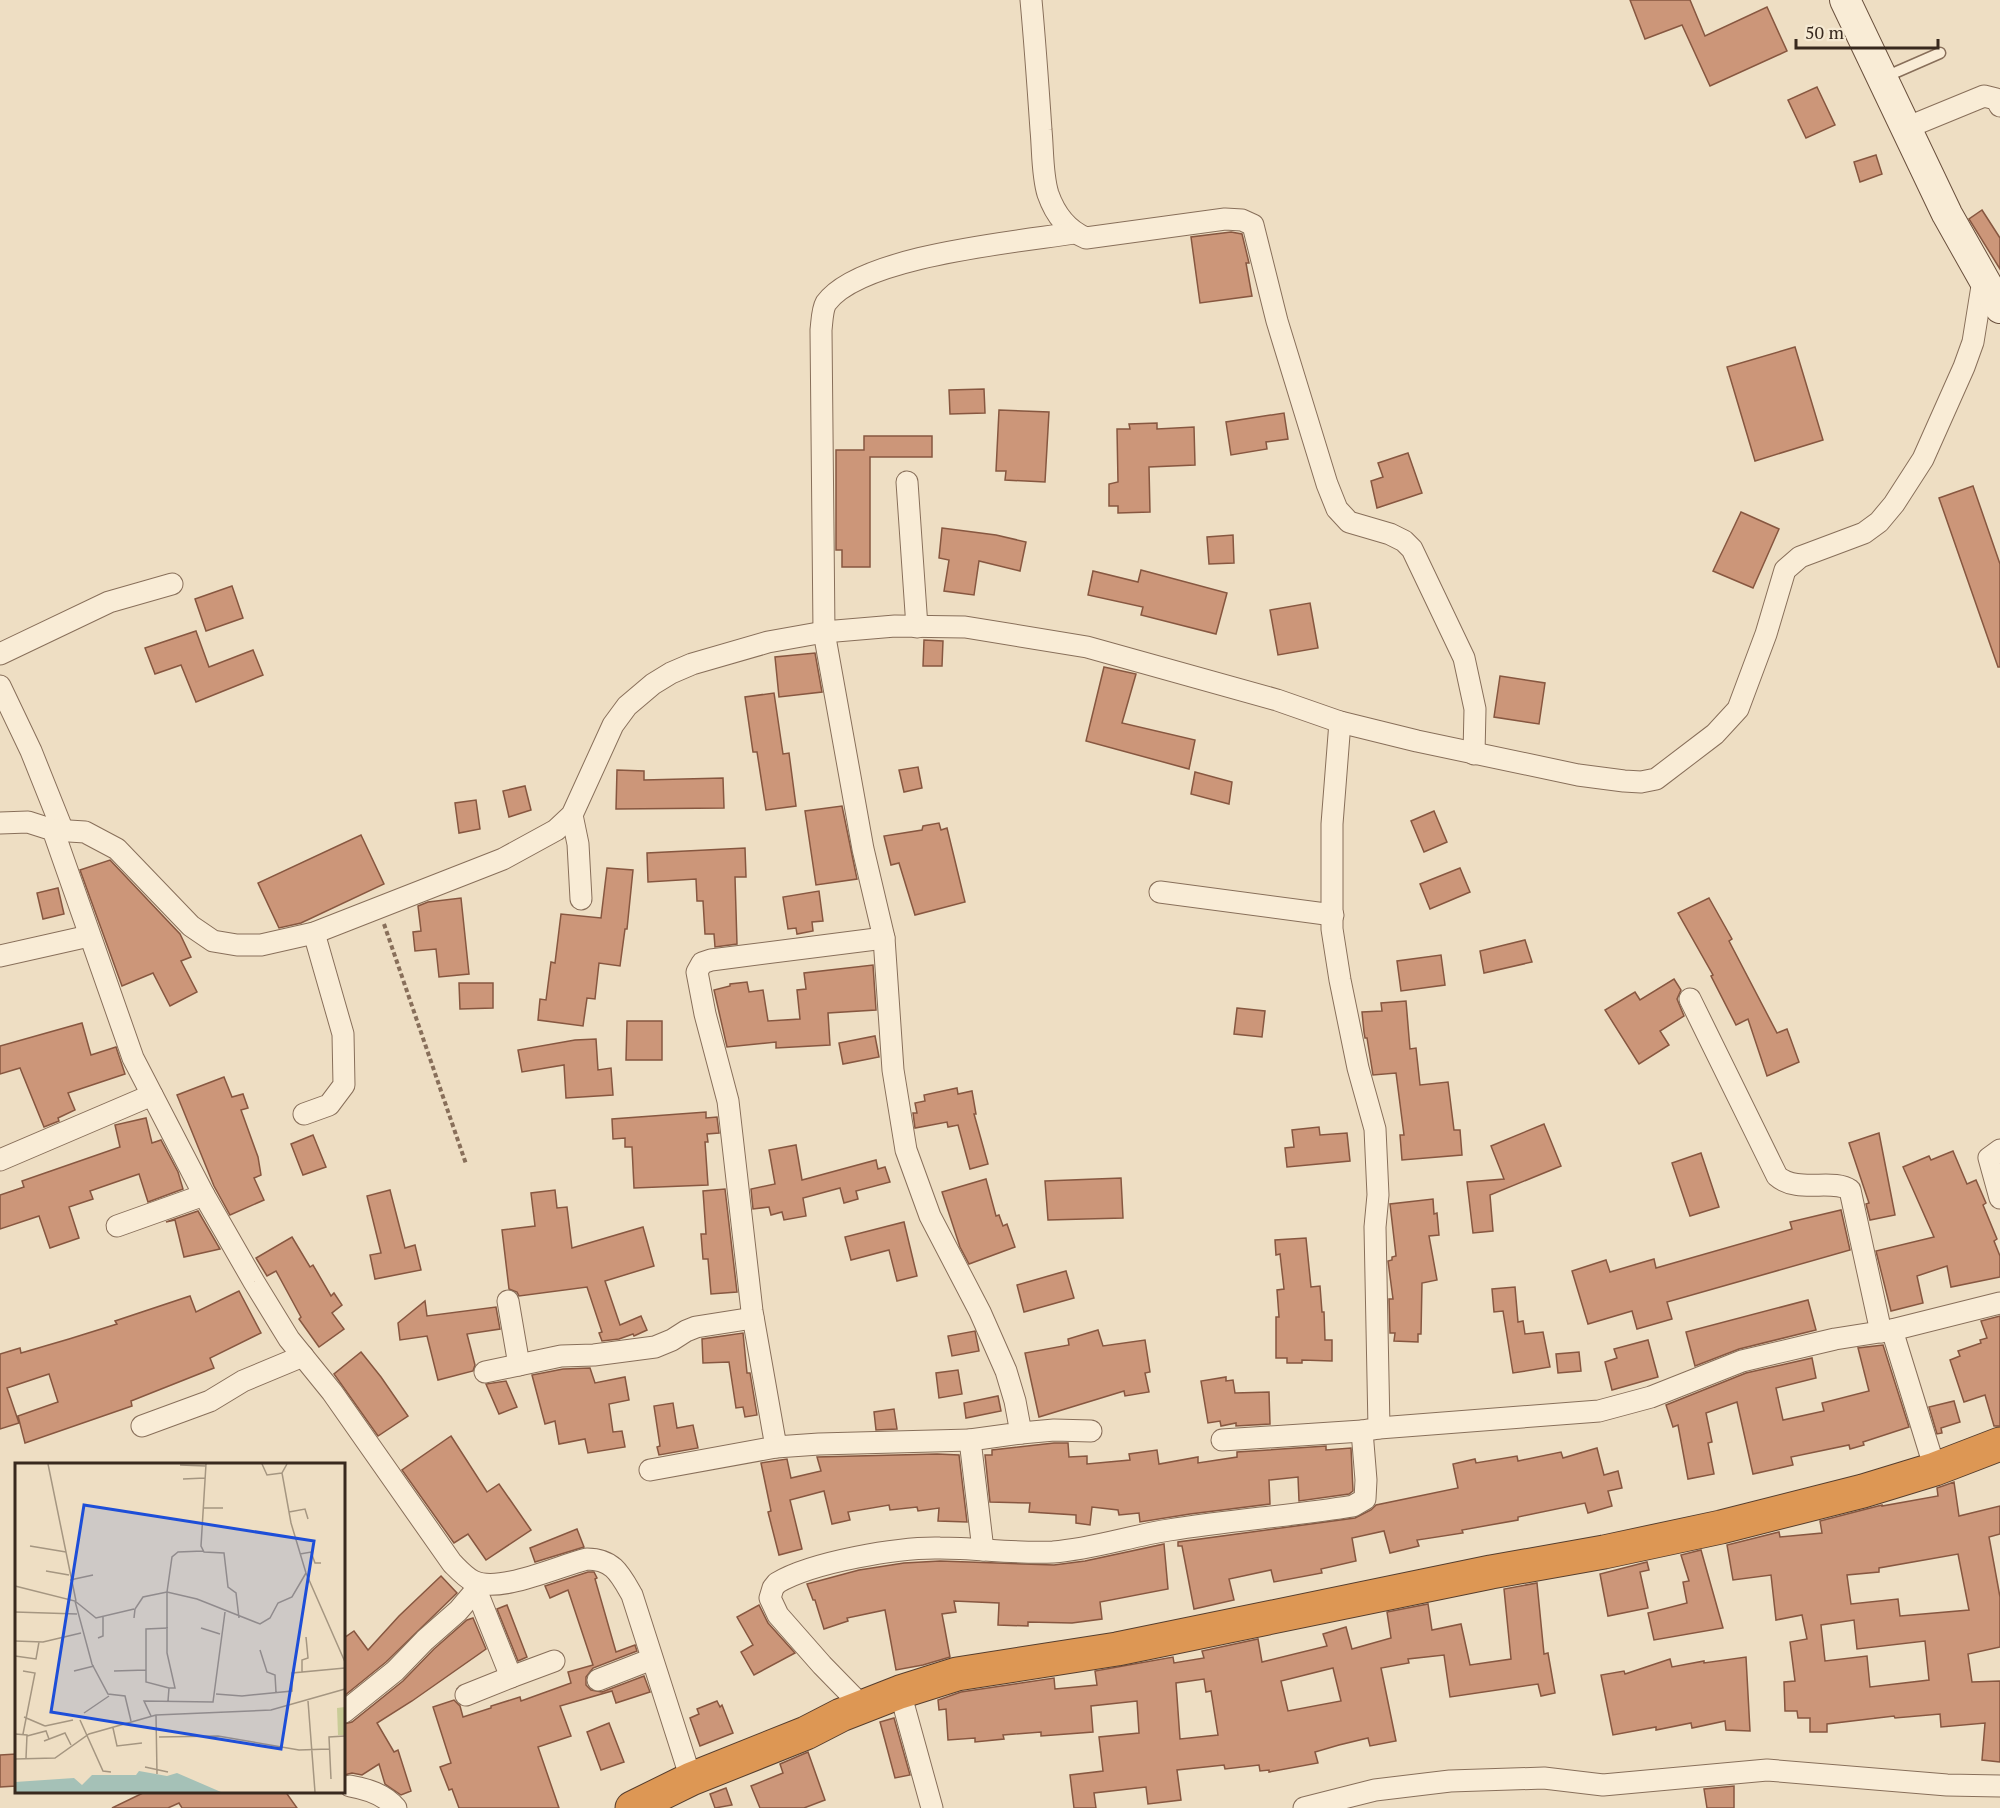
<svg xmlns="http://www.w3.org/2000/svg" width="2000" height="1808" font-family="'PT Serif',serif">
<rect width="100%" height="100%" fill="#eedec3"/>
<g fill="#cc9679" stroke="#875740" stroke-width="1.5" fill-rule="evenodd">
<path d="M1630,0H1690L1705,36L1767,7L1787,51L1710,86L1682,25L1645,39Z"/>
<path d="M1817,87L1835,125L1806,138L1788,100Z"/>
<path d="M1876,155L1882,174L1860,182L1854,162Z"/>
<path d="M1982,210L2000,238V269L1969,219Z"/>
<path d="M1231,232L1242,234L1249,263H1246L1252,296L1200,303L1191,237Z"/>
<path d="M1795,347L1823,440L1755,461L1727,367Z"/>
<path d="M984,389L985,413L950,414L949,390Z"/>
<path d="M999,410L1049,412L1045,482L1005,480L1006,471H996Z"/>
<path d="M1284,413L1288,439L1266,442L1267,449L1231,455L1226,422Z"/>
<path d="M1157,423V429L1194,427L1195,465L1149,467L1150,512L1118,513V506H1109V484L1118,482L1117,429H1130L1129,424Z"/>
<path d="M864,436H932V457H870V567H842V550H836V450H864Z"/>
<path d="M1408,453L1422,493L1377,508L1371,481L1383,477L1378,463Z"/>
<path d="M1973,486L2000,564V667H1998L1939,498Z"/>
<path d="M1741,512L1779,529L1753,588L1713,571Z"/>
<path d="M942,528L996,535L1026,542L1020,571L979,561L974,595L944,591L949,560L939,558Z"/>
<path d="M1233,535L1234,563L1209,564L1207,537Z"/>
<path d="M1141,570L1227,593L1216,634L1141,615L1143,607L1088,595L1093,571L1138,582Z"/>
<path d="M232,586L243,618L206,631L195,599Z"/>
<path d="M1310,603L1318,648L1278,655L1270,610Z"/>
<path d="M196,631L209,667L253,650L263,675L196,702L181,665L155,674L145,648Z"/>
<path d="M924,640L943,641L942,666H923Z"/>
<path d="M815,653L822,692L779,697L775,657Z"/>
<path d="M1104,667L1136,674L1122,723L1195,740L1189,769L1086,741Z"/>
<path d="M1500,676L1545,683L1539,724L1494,717Z"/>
<path d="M774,693L783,754L789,753L796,806L766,810L757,752H753L745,697Z"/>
<path d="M918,767L922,788L904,792L899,770Z"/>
<path d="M617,770L644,771V780L723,778L724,808L616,809Z"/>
<path d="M1195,772L1232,782L1229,804L1191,794Z"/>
<path d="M525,786L531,810L509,817L503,791Z"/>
<path d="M476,800L480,829L459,833L455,803Z"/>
<path d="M842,806L857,879L816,885L805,811Z"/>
<path d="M1434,811L1447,842L1424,852L1411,821Z"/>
<path d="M939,823L941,830L947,828L965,902L915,915L899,863L891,865L884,836L922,830L923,826Z"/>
<path d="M361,835L384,884L301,923L279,928L258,883Z"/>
<path d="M745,848L746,877H735L737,944L715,947L714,934H705L703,901H697L696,879L648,882L647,853Z"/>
<path d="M110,860L180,934L191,957L181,961L197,992L170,1006L153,973L122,986L80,870Z"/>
<path d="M607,868L633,870L627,929H625L620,966L599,963L595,999L587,998L583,1026L538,1020L540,999L546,1000L551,962L555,963L561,914L601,918Z"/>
<path d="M1460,868L1470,892L1430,909L1420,884Z"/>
<path d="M58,888L64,914L43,919L37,893Z"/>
<path d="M819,891L823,921L812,922L813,931L797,934L796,928L788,929L783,897Z"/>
<path d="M461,898L469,974L439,977L436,949L415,951L413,932L421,931L418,906L428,902Z"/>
<path d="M1709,898L1732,939L1729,941L1777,1033L1787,1029L1799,1062L1767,1076L1748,1019L1736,1025L1711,976L1713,975L1678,913Z"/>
<path d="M1525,940L1532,962L1484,973L1480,951Z"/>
<path d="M1441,955L1445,985L1401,991L1397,961Z"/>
<path d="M873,965L876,1010L828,1013L830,1045L776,1048V1042L727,1047L714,990L730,986V984L747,982L749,992L763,990L768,1021L800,1019L797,990L806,989L804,973Z"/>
<path d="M1674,979L1681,990L1677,999L1684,1016L1660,1031L1669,1045L1639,1064L1605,1010L1635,992L1640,1000Z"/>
<path d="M459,983H493V1008L460,1009Z"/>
<path d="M1406,1001L1410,1049L1416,1048L1420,1085L1448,1082L1454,1130H1460L1462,1155L1402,1160L1400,1135H1404L1396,1073L1373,1075L1367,1038H1365L1364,1032L1362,1012L1382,1011L1381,1003Z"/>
<path d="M1237,1008L1265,1011L1262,1037L1234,1034Z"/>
<path d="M627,1021H662V1060H626Z"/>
<path d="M82,1023L91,1055L116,1047L125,1074L68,1093L75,1110L58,1118L59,1121L44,1127L20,1068L0,1074V1046Z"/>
<path d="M875,1036L879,1057L843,1064L839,1043Z"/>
<path d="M596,1039L598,1070L611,1068L613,1095L566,1098L564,1065L522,1072L518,1050L575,1040Z"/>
<path d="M224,1077L232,1097L243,1094L248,1108L241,1110L258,1157L261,1175L254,1178L264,1200L230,1215L214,1186L177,1095Z"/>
<path d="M957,1088L958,1094L972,1091L976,1114H974L988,1164L970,1169L958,1125L948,1127L947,1122L915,1128L913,1113H917L915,1103L925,1101L924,1095Z"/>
<path d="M706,1112V1118L717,1117L719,1133L707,1134L708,1142H705L708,1185L634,1188L632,1147H625V1138L613,1139L612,1119Z"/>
<path d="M146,1118L152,1143L161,1140L178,1172L183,1189L148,1202L139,1174L90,1191L93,1199L69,1207L79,1238L50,1248L39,1216L0,1229V1195L24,1187L22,1181L120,1147L115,1125Z"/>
<path d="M1544,1124L1561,1166L1490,1195L1493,1231L1473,1233L1467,1182L1504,1179L1491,1146Z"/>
<path d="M1319,1127L1320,1135L1347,1133L1350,1161L1287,1167L1285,1148L1294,1147L1292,1130Z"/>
<path d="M1879,1133L1895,1215L1870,1220L1866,1204L1869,1203L1849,1143Z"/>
<path d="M313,1135L326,1167L303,1175L291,1144Z"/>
<path d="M796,1145L802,1180L876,1160L878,1169L885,1167L890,1182L856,1191L858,1199L844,1203L840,1188L803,1198L806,1216L784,1220L782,1212L771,1215L769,1207L753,1209L751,1189L775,1184L769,1150Z"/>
<path d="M1953,1151L1967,1184L1976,1180L1986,1203L1983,1205L1997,1239L1994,1241L2000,1256V1277L1951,1287L1947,1266L1917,1276L1923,1303L1891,1311L1876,1251L1934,1237L1903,1167L1929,1156L1931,1160Z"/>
<path d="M1701,1153L1719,1207L1690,1216L1672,1163Z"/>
<path d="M1121,1178L1123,1218L1048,1220L1045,1181Z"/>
<path d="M986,1179L996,1216L999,1215L1003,1226L1007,1224L1015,1247L969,1264L960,1247L942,1192Z"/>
<path d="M725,1189L737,1292L711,1294L708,1259H703L701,1234H706L703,1191Z"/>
<path d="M390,1190L405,1248L415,1245L421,1270L375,1279L370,1255L381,1253L367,1196Z"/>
<path d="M555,1190L557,1208L567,1207L572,1248L643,1227L654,1266L605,1281L620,1325L641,1316L647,1330L634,1336L633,1334L619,1339L602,1341L599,1333L602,1332L587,1287L519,1296L517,1292L509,1289L502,1230L535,1226L531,1193Z"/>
<path d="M1433,1199L1434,1214L1437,1213L1439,1235L1429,1236L1437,1280L1422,1283L1421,1334H1418V1342L1394,1341L1395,1333H1390L1389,1299H1393L1388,1261L1392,1260V1257L1396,1256L1390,1204Z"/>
<path d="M1841,1210L1850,1250L1667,1302L1672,1319L1637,1329L1632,1311L1588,1324L1572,1271L1606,1260L1610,1272L1654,1259L1656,1268L1792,1229L1790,1222Z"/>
<path d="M198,1211L220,1249L184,1257L175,1220L166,1222Z"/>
<path d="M904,1222L917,1276L897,1281L889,1250L851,1260L845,1237Z"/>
<path d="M292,1237L310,1267L313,1265L331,1296L334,1293L342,1305L332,1313L344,1329L319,1347L299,1319L301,1317L276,1271L267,1276L256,1258Z"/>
<path d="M1306,1238L1311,1287L1320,1286L1322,1312H1324L1325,1340H1332V1361L1302,1360V1363H1287V1358H1276V1317H1279L1277,1290L1284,1289L1280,1254L1276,1255L1275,1240Z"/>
<path d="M1066,1271L1074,1298L1024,1312L1017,1285Z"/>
<path d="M1515,1287L1518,1322L1523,1321L1525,1334L1543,1332L1550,1367L1513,1373L1503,1311L1494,1312L1492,1289Z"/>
<path d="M239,1291L261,1333L210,1358L214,1368L131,1401L132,1406L25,1443L18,1416L58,1402L49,1374L7,1388L19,1423L0,1429V1354L20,1348L21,1353L69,1339L117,1324L115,1321L190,1296L196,1312Z"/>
<path d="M1808,1300L1816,1330L1739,1349L1695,1366L1686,1332Z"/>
<path d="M425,1301L427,1316L496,1307L500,1329L467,1334L475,1365L473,1371L438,1380L427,1336L400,1340L398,1323Z"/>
<path d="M2000,1316V1426H1994L1985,1395L1964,1402L1950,1360L1960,1356L1958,1351L1981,1343L1980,1340L1987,1338L1981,1321Z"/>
<path d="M1098,1330L1103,1346L1145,1340L1150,1372L1145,1373L1149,1392L1125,1396L1124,1391L1039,1417L1025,1353L1069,1345L1068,1339Z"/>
<path d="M975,1331L979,1351L952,1356L948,1336Z"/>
<path d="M743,1333L747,1373H750L757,1415L745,1417L743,1407L736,1408L729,1362L703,1363L702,1339Z"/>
<path d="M1648,1340L1658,1377L1612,1390L1605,1362L1617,1358L1614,1349Z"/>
<path d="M1883,1345L1909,1427L1863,1442L1864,1445L1850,1449L1849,1445L1791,1457L1793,1465L1753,1474L1737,1402L1706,1413L1712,1442L1708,1443L1714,1474L1688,1479L1678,1425L1673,1427L1666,1405L1746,1373L1812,1358L1816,1378L1776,1388L1783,1420L1824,1411L1822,1403L1869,1391L1858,1348Z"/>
<path d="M361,1352L381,1377L408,1416L378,1436L334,1374Z"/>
<path d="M1579,1352L1581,1371L1558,1373L1556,1354Z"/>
<path d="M590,1368L595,1383L625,1377L629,1400L609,1404L613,1432L622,1431L625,1447L588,1453L585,1439L559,1444L555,1421L545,1424L532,1375L563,1369Z"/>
<path d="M958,1370L962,1394L939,1398L936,1373Z"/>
<path d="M1226,1377V1381L1233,1380L1235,1393L1269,1392L1270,1424L1236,1426V1423L1221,1426L1220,1421L1208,1423L1201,1381Z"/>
<path d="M506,1381L517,1407L499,1414L486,1384Z"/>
<path d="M998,1396L1001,1411L966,1418L964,1403Z"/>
<path d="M1954,1401L1960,1422L1941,1428L1942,1433L1937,1434L1929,1407Z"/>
<path d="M673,1403L677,1428L693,1425L698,1448L659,1455L657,1447L660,1446L654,1406Z"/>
<path d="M894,1409L897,1429L876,1430L874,1412Z"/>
<path d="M451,1436L487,1492L499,1484L531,1530L486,1560L468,1534L454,1543L402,1470Z"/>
<path d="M1054,1443H1068L1069,1457L1087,1456V1464L1130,1460L1129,1454L1157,1450L1159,1464L1198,1457V1463L1237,1457V1452L1326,1446V1450L1351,1448L1353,1491L1349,1494L1299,1501L1298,1477L1269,1480L1270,1504L1190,1514L1140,1522L1139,1513L1119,1515L1118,1510L1092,1507L1090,1525L1076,1523V1515L1029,1512L1030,1503L990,1502L985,1455H992V1450Z"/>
<path d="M1597,1448L1604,1475L1618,1471L1622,1488L1608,1491L1612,1506L1588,1513L1585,1503L1518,1517V1520L1462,1530L1463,1533L1417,1540L1419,1546L1390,1553L1384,1531L1352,1538L1356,1561L1321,1569L1322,1573L1274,1582L1271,1570L1229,1579L1234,1600L1194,1609L1182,1546H1178V1542L1355,1518L1371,1510L1376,1505L1458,1488L1453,1464L1475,1459L1476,1463L1517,1456L1518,1461L1561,1452L1563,1458Z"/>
<path d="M937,1454L959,1455L967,1522L938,1521L939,1508L918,1511L917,1507L890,1510L889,1505L848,1512L850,1520L832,1524L824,1491L790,1500L802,1549L779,1555L768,1512L771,1511L761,1463L787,1459L791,1478L821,1471L817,1457Z"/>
<path d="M1954,1482L1959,1516L2000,1506V1534L1989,1537L2000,1597V1647L1968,1654L1972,1682L2000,1681V1762L1982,1760L1985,1723L1941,1727L1940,1714L1895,1718L1894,1716L1827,1724V1732H1810V1718H1798L1797,1711H1785L1784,1682L1795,1681L1790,1642L1807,1639L1802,1615L1776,1620L1771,1575L1733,1580L1727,1545L1779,1532L1780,1537L1822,1533L1820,1521L1882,1505V1506L1938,1496L1937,1488ZM1958,1554L1969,1610L1900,1616L1898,1599L1851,1604L1847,1575L1879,1572V1568ZM1854,1620L1857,1649L1925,1641L1929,1680L1870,1687L1867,1656L1825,1661L1821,1625Z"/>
<path d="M577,1529L584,1547L535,1562L530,1548Z"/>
<path d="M1164,1544L1168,1589L1100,1602L1102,1619L1072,1623L1028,1622V1626L998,1625L999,1603L954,1601L956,1612L942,1614L950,1657L923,1665L896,1670L885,1610L847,1618L848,1621L824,1629L815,1600H813L807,1584L859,1570L904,1563L940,1561L1054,1565L1085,1561Z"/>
<path d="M1701,1550L1723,1628L1654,1640L1648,1613L1687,1603L1683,1582L1689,1581L1681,1555Z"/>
<path d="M1647,1562L1649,1570L1640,1572L1648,1608L1608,1616L1600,1574Z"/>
<path d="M588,1572H594L597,1578L595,1579L616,1652L635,1645L637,1651L593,1668L586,1677V1685L591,1690L602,1692L644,1676L650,1692L616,1703L612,1691L560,1706L571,1736L538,1747L559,1808H459L452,1789L449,1790L440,1767L451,1763L433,1707L454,1700L460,1706L463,1717L491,1708V1706L520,1697L521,1701L571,1683L568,1672L593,1665L568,1590L550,1598L545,1586Z"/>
<path d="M441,1576L457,1593L386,1662L344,1696V1638L354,1631L368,1650L399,1616Z"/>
<path d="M1537,1583L1544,1654L1548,1653L1555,1693L1541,1696L1538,1684L1450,1697L1444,1655L1408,1659L1409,1663L1381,1668L1396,1741L1370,1746L1368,1738L1339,1745L1315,1752L1318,1763L1269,1772V1770L1260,1771L1259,1765L1225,1769L1224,1765L1177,1770L1181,1800L1148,1804L1146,1787L1094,1793L1096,1808H1074L1070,1775L1103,1771L1099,1737L1139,1733L1137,1701L1091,1706L1093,1732L1041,1736V1732L1003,1735L1004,1739L975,1742V1738L948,1740L946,1709L939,1710L938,1700L961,1692L1054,1678L1055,1689L1097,1685L1095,1671L1173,1657L1174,1663L1204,1658L1202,1651L1258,1639L1262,1662L1327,1646L1323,1634L1346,1627L1352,1649L1391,1638L1387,1612L1428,1604L1432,1630L1461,1624L1470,1665L1511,1659L1504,1589ZM1333,1668L1341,1701L1288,1711L1281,1681ZM1204,1679L1206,1692L1211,1691L1218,1735L1180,1739L1176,1683Z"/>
<path d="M507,1605L527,1657L518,1661L497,1609Z"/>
<path d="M759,1605L768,1623L795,1653L754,1675L741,1652L753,1645L737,1617Z"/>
<path d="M473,1618L486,1649L412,1701L377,1723L394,1752L398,1750L411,1791L401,1795L385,1784L379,1764L362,1775L352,1773L344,1775V1724L352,1722L403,1681L434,1649L467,1620Z"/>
<path d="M1746,1657L1750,1731L1726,1730L1725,1721L1692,1728L1691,1723L1656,1730V1727L1613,1735L1601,1675L1624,1671L1625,1674L1670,1659L1672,1667L1704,1661V1663Z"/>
<path d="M717,1701L720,1707L722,1705L733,1733L700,1746L690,1718L699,1714L697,1709Z"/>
<path d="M894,1718L910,1775L895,1778L880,1722Z"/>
<path d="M609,1723L624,1762L601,1770L587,1732Z"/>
<path d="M808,1752L825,1800L804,1808H760L751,1786L783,1773L780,1764Z"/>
<path d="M16,1754V1786L0,1787V1755Z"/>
<path d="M1734,1786V1808H1707L1704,1789Z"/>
<path d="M726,1788L732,1805L715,1808L710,1794Z"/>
<path d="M147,1791H285L297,1808H182L179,1803L168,1808H112Z"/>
</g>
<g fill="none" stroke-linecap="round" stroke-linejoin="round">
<g stroke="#886f5a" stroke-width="13">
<path id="lane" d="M1885,77L1940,53"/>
</g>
<g stroke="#886f5a" stroke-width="23">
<g id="street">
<path d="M1031,0C1035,43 1038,86 1041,130C1043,150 1042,175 1048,194C1055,214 1067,230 1086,238L1225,219L1242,220L1253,225L1277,321L1327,484L1337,509L1349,522L1390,534L1404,541L1412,549L1464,658L1475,709L1474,754"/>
<path d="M1906,128L1984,96L1996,99L2000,106"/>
<path d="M907,482L917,627"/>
<path d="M0,654L109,602L172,584"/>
<path d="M0,686L31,751L63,831"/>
<path d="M572,815L578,844L581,899"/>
<path d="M0,823L28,822L53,830L133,1058L204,1195L254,1282L289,1339L332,1392L452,1563C458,1569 465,1577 473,1581C499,1594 558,1566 587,1559C613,1559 620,1574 632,1595L691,1779"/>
<path d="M53,830L85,832L117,849L191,926L213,941L237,945H261L314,933L503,859L556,830L572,815L613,725L627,706L653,684L671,673L692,664L768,642L824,632L895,626L965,627L1087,647L1277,700L1340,722L1417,741L1578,775L1624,781L1641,782L1656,779L1715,734L1738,709L1766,634L1785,570L1800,557L1864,533L1879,522L1894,504L1923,459L1964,367L1973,342L1983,280"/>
<path d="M1160,892L1333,915"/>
<path d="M884,938L711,960L702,963L697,972L705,1014L728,1101L752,1311L776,1447L819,1444L970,1440"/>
<path d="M0,956L89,936"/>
<path d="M1690,999L1777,1176C1797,1194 1833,1178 1850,1190L1881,1332"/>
<path d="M304,1114L329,1105L344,1085L343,1034L314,933"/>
<path d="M2000,1150L1989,1158L2000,1198"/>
<path d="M0,1160L152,1095"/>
<path d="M117,1226L204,1195"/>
<path d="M508,1301L519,1365"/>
<path d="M1892,1330L1935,1469"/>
<path d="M485,1372L561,1356L594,1355L655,1347L672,1340L686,1331L696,1327L753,1318"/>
<path d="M142,1426L210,1401L243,1381L303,1356"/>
<path d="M1379,1428L1599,1411L1651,1397L1742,1361L1835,1339L1892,1330L2000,1303"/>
<path d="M1021,1433L1054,1430L1091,1431"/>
<path d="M1222,1440L1362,1431"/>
<path d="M650,1470L776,1447"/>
<path d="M983,1550L970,1440L1021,1433L1015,1401L1006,1371L980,1312L930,1216L906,1150L893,1070L884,938L863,849L824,632L821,330C822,322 822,310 826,303C860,256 1016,242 1074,233"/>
<path d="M473,1582L511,1677L554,1661"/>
<path d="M598,1680L652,1659"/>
<path d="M900,1692L932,1808"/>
<path d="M466,1695L511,1677"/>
<path d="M863,1707L822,1665L778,1615L770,1598L773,1588L777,1583C812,1562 899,1547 940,1548C978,1548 1015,1554 1053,1552C1093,1549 1130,1536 1169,1530C1230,1520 1292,1516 1353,1506L1365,1499L1366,1480L1362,1431L1379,1428L1375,1227L1378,1195L1375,1129L1358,1068L1340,980L1332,929V824L1340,722"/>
<path d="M344,1712L395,1671L425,1640L458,1611L476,1590"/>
<path d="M350,1786C367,1789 384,1794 396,1808"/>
<path d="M1304,1808L1375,1790L1450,1781L1544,1778L1603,1785L1767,1770L1947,1785L2000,1786"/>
</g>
</g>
<g stroke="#6a503d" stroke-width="32">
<path id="secondary" d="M1845,0L1947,214L2000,308"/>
</g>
<g stroke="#563e2e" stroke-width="35">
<path id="highway" d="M632,1808L691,1779L806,1733L841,1715L900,1692L957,1674L1117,1649L1491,1572L1604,1552L1721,1527L1863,1491L1935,1469L2000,1444"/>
</g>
<path stroke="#886f5a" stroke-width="4" stroke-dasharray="4.5 3" stroke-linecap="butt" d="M384,924L466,1164"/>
<use href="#lane" stroke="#f9ecd6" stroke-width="10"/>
<use href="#street" stroke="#f9ecd6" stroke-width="21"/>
<use href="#secondary" stroke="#f9ecd6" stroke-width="30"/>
<use href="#highway" stroke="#dd9754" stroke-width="33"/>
</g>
<g transform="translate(15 1463)">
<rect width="330" height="330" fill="#eedec3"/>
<path d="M330,244V272H323L322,245Z" fill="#c9cc97"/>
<path d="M124,308L152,313L162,310L206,329H0V319L59,315L67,322L77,312H121Z" fill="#a5c1b7"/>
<path fill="none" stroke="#a59681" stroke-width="1.5" d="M33,1L61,138M191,1L186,83L189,89L209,90L213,124L221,130L224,155M247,1L252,12L267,10M272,1L267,10L276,60L291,110L330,199M165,2L191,3M168,16L190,15M188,45H208M274,49L290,46L293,56M15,83L51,89M285,91L296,89L300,100H306M31,108L54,112M55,117L78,112M0,123L60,138L77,201L93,231L110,233L116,258M60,138L81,155L119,146M0,149L62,151M119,155L120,146L128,134L152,129L182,136L245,161L255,155L263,140L277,134L291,110M153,165L131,166V219L154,225M186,165L205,171M83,175L88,173V154M0,178L28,179L66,170M245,187L252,209L260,212L261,229M0,193L21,196L24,179M8,208L20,210L8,271M59,208L79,203M99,208L131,207M287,209V197L293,195L291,174M201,231L227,233L277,228V210L330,205M153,238L154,225H160L152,190V129L157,94L163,89L188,88M293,238L300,329M69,250L94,233M141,252L142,311M136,253L129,238L198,239L210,149M9,254L30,263M65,257L88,308L96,309M30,263L58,257M98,265L102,283L127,280M0,271L12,272L11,295M12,273L31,268L34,276M144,274L203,273L284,287L314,286M29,278L50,270L56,282M0,296L40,295L74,271L141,252L256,247L330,226M130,304L153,309M316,316L314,274L330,273"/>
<path fill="#1d4ed8" fill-opacity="0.15" stroke="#1d4ed8" stroke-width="3" d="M69,42L299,78L266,286L36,249Z"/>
<rect width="330" height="330" fill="none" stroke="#38291e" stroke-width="3"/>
</g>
<path d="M1796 39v9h142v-9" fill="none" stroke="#38291e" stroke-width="3"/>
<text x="1805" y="39" font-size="18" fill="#38291e" stroke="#f5e9d2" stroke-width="4.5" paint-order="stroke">50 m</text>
</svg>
